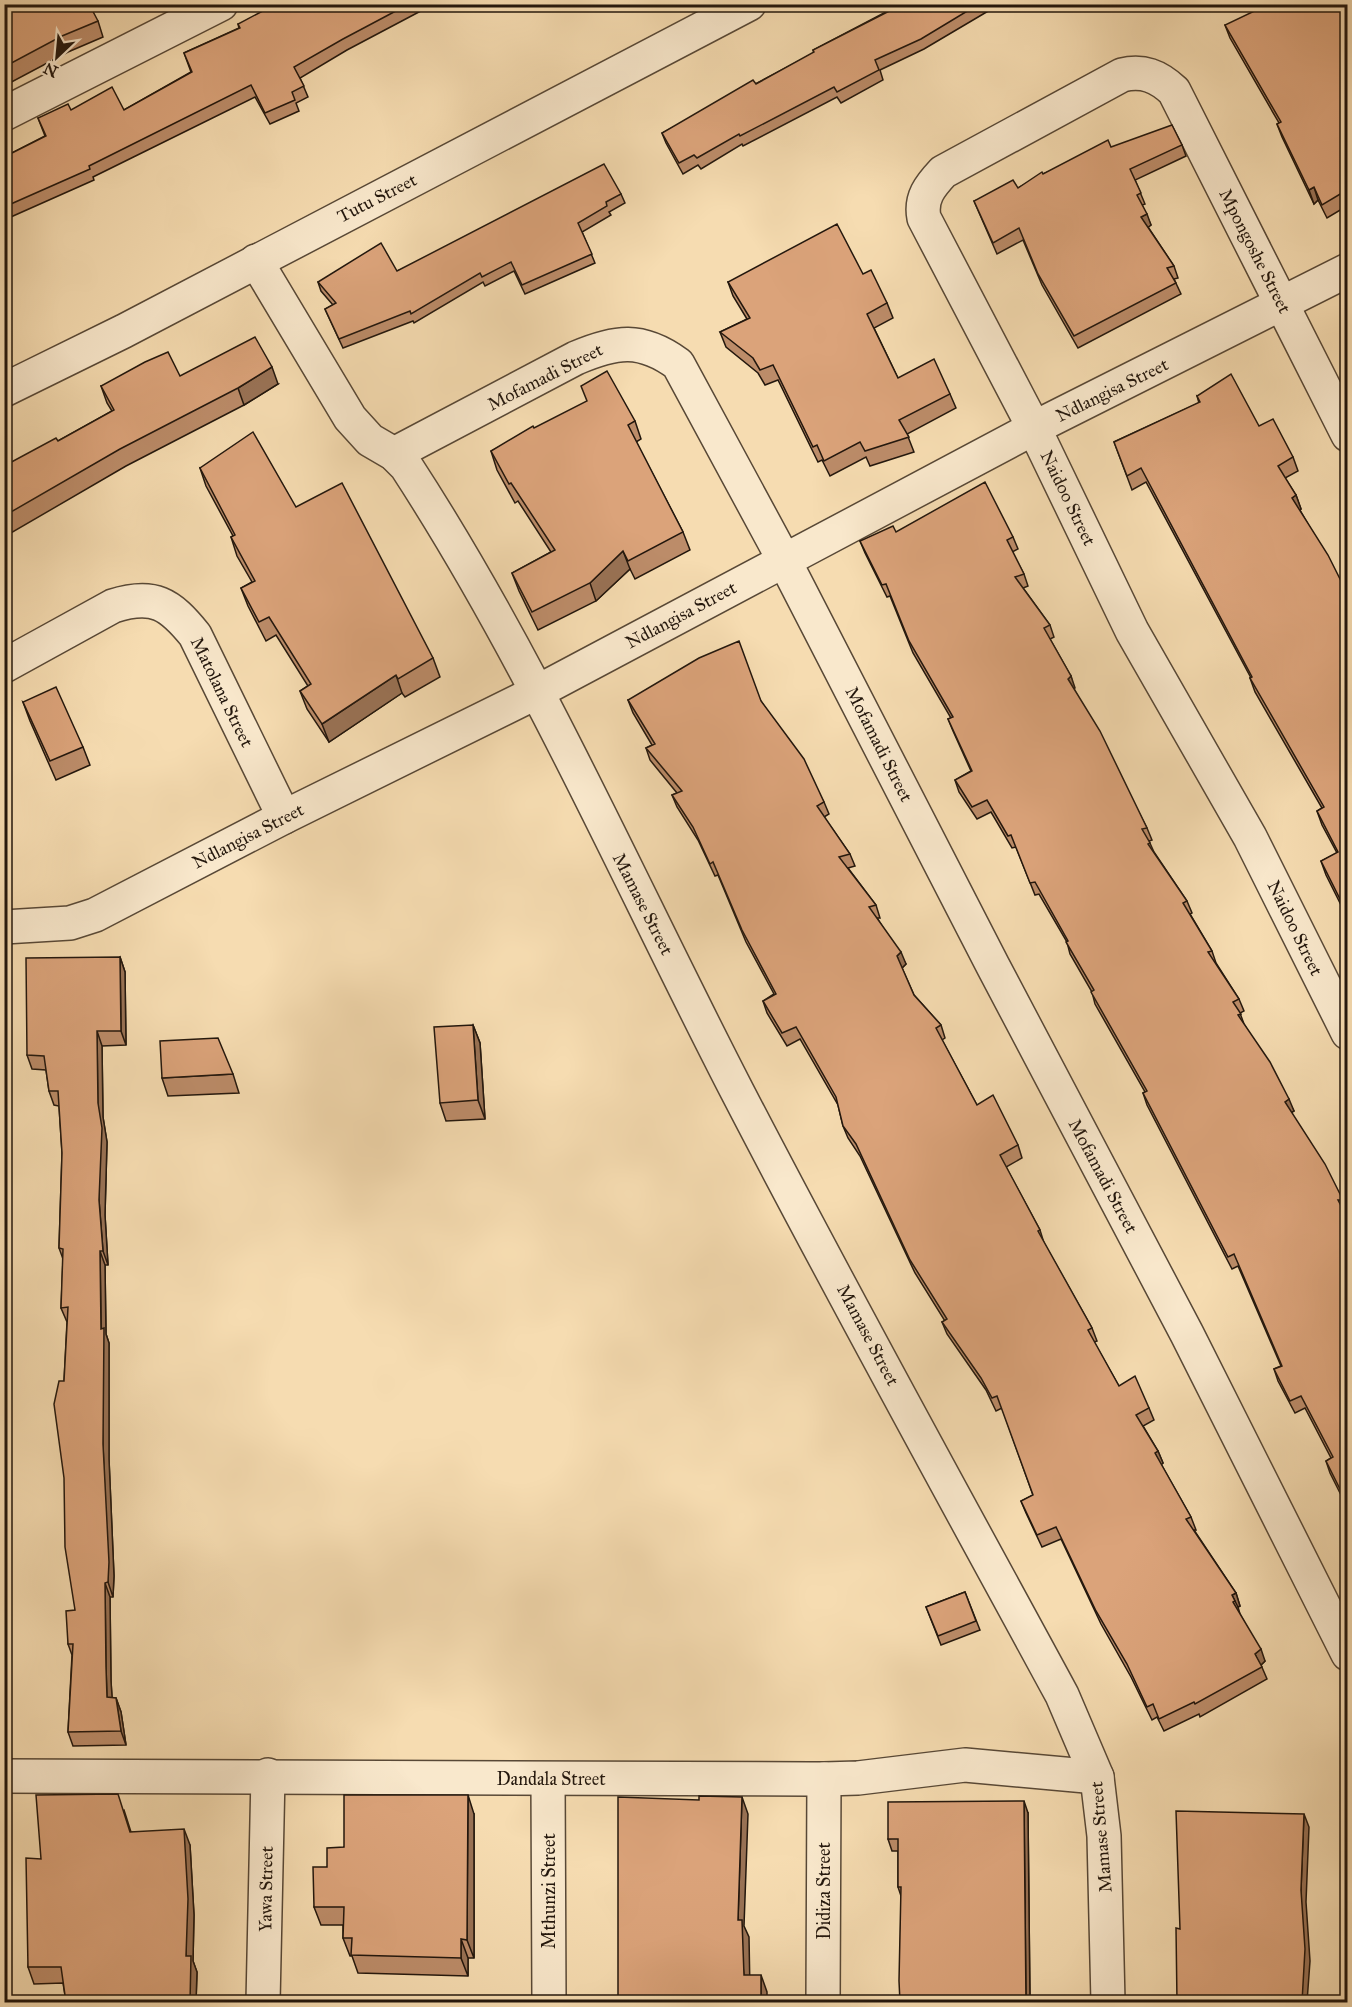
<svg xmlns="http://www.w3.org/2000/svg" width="1352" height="2007" font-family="'IM FELL Great Primer',serif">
<rect width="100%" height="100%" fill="#f6dcb1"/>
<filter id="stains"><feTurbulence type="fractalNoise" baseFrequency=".00333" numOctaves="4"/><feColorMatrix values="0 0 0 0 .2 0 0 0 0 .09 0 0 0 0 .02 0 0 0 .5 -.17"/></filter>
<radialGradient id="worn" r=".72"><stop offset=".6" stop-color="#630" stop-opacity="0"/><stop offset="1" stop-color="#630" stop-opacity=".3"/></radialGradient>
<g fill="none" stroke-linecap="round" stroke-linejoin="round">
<g stroke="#584836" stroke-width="36">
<g id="minor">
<path d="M4,114L221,4"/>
<path d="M256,261L350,418L370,440L394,454L406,466C535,664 629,882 737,1091C842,1294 953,1494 1062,1695L1097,1777L1104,1836L1108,2002"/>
<path d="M4,390L124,331L749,4"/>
<path d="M1348,435L1174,91C1158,76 1143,70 1122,75L943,172C930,186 920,198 924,218L1034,428L1132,631L1250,837L1348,1033"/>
<path d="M394,454L576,358C616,341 641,337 678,364L784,560L993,966L1187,1334L1348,1654"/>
<path d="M4,666L113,606C154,593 170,604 195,635L284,817"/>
<path d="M4,927L70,923L95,915L284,817L537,692L1034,428L1348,270"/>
<path d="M4,1776C278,1775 551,1780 824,1779L858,1778L965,1765L1097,1777"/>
<path d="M548,1780L549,2002"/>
<path d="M263,2002L268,1775"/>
<path d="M823,2002L824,1779"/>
</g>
</g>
<use href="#minor" stroke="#f9e8cc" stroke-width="33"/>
</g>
<g fill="#bc8c69" stroke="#23170d" stroke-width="1.5">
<path d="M4,4L98,21L103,37L68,52L4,86Z"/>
<path d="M324,4H434L347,50L300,78L308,97L296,103L299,111L270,124L255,97L93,177L94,180L4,220V157L45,136L38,118L71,110H124L191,72L184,53L239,28L238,24L319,7Z"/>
<path d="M901,4H1002L995,7L924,49L880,70L883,80L841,103L837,97L743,146L742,144L701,169L698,165L683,174L666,143L662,133L814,53L813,50Z"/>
<path d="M1347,4V206L1327,218L1318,200L1314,204L1282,137L1277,124L1279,123L1230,38L1225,25Z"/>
<path d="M1182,145L1186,156L1135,180L1145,204L1142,205L1151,225L1148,227L1174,266L1178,278L1174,279L1181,294L1078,348L1042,285L1023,240L997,254L974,201L1018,188L1043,174L1111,147Z"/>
<path d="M621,194L625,203L609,212L611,215L582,232L595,263L525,294L514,271L485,286L483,282L414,323L413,321L343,348L325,309L333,305L321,291L318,282L397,271Z"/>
<path d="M863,274L887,303L893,318L874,328L898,378L950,394L956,408L907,434L914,452L870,466L866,457L830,476L822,460L818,462L778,380L765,385L758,373L726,347L720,332L747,319L733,296L728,282Z"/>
<path d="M180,376L278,384L244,405L126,466L4,537V466L58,441L112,411L107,403L101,386Z"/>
<path d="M1197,396L1259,426L1293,457L1298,471L1285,478L1296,495L1301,509L1300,510L1347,593V914L1346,915L1326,875L1321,861L1337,853L1322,825L1317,811L1322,808L1255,692L1250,678H1251L1146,482L1132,490L1114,442L1199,403Z"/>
<path d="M635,421L641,439L636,442L683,532L690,550L635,579L630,569L596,601L538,630L519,591L512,573L551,552L518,501L515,503L497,470L491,451L534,428Z"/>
<path d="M200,468L296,507L433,658L440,677L405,697L402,693L329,742L307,709L300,691L308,686L276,635L266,641L248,606L241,588L252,582L237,556L231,537L233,536L206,486Z"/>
<path d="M896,532L1013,537L1018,549L1012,552L1024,574L1028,586L1023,588L1050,625L1054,637L1050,639L1071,676L1074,689L1147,828L1152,840L1149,841L1154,852L1187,901L1192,913L1190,914L1212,951L1216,963L1239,999L1244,1011L1240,1013L1244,1024L1294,1111L1291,1113L1343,1200L1347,1212H1345L1347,1217V1507L1330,1473L1326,1461L1331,1458L1305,1408L1295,1413L1278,1381L1274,1369L1281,1366L1238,1266L1232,1269L1147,1105L1143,1093L1145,1092L1095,1004L1092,992L1070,954L1067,942L1039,894L1035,895L1016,847L1012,848L991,812L977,819L959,792L955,780L971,771L953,731L948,719L951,718L913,653L890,596L887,597L865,553L860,541Z"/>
<path d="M628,700L761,701L824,802L829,814L824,817L850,854L855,866L848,868L876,905L880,918H877L906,964L902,968L914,995L941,1025L945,1038L942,1040L977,1105L1018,1145L1022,1158L1006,1167L1040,1230L1044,1243L1092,1328L1097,1341L1094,1342L1119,1386L1149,1408L1154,1420L1143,1426L1158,1451L1163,1463L1161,1464L1191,1517L1196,1530H1194L1236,1593L1240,1606L1238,1607L1240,1614L1265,1661L1261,1665L1267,1679L1200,1717L1199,1714L1164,1731L1157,1717L1152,1720L1131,1677L1101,1624L1061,1539L1042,1547L1026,1513L1021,1501L1033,1495L1002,1408L996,1411L986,1390L947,1334L942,1322L945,1321L915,1273L860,1156L848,1138L843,1126L838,1105L800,1039L787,1046L767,1013L763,1001L774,994L746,942L718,875L715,876L698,840L677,807L672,795L677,793L650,760L646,748L652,745L633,713Z"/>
<path d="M23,702L83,747L90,765L56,780L30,721Z"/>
<path d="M120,957L125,972L126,1045L102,1046L103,1117L107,1142L105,1215L108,1265H105L106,1334L109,1343V1459L114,1576L113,1597H110L111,1681L112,1698H116L121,1712L126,1745L73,1746L68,1732L72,1655L68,1644L75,1610L64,1381L67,1322L61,1308L63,1259L59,1248L62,1153L59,1106L54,1105L49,1091L46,1070L32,1069L27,1055Z"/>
<path d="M473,1025L480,1043L485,1119L446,1121L440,1103Z"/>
<path d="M233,1074L239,1093L168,1096L162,1078Z"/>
<path d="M965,1592L980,1630L941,1645L926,1607Z"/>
<path d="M124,1810L131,1832L190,1845L194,1915L193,1961L197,1972L196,2002H66L63,1983L34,1984L28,1967L41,1859Z"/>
<path d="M1028,1813L1030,2002H900L901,1896L898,1887V1851H892L888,1839Z"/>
<path d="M474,1814V1958H468V1976L358,1973L352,1956H350L343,1938V1925H321L314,1907L327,1867L344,1847Z"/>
</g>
<g fill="#997255" stroke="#23170d" stroke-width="1.5">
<path d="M1314,187L1318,200L1314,204L1309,190Z"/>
<path d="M1147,214L1151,225L1146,229L1141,217Z"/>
<path d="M272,367L278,384L244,405L238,388Z"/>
<path d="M1296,495L1301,509L1297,512L1292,498Z"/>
<path d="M623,551L630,569L596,601L590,583Z"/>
<path d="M396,675L402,693L329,742L322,724Z"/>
<path d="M1071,676L1075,688L1073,691L1068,679Z"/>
<path d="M901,952L906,964L901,969L897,956Z"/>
<path d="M120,957L125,972L126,1045L121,1031Z"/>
<path d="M473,1025L480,1043L485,1119L478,1100Z"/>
<path d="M97,1031L102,1046L103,1117L107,1142L105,1215L108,1265L103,1251L99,1200Z"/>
<path d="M1289,1099L1294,1111L1289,1114L1285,1102Z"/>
<path d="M100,1251L105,1265L106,1334L109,1343V1459L114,1576L113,1597L108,1582L103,1444Z"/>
<path d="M1158,1451L1163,1463L1160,1466L1155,1453Z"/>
<path d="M105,1583L110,1597L111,1681L113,1711L107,1697L106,1667Z"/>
<path d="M1236,1593L1240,1606L1238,1607L1232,1595Z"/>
<path d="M1261,1649L1265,1661L1260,1666L1255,1654Z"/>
<path d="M116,1698L121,1712L126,1745L121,1731Z"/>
<path d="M468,1795L474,1814V1958L467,1940Z"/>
<path d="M742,1797L748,1814L744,1926L749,1937L750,1992L744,1975L738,1920Z"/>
<path d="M1024,1801L1028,1813L1030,2002H1026Z"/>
<path d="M1304,1814L1309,1827L1306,1902L1310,1961L1307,2002H1302L1301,1890Z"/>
<path d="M184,1829L190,1845L194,1915L193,1961L197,1972L196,2002H190L186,1956Z"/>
<path d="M461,1939L468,1958V1976L461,1958Z"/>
<path d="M761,1975L767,1992V2002H761Z"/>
</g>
<g fill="#dba37a" stroke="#23170d" stroke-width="1.5">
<path d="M4,4H89L98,21L62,36L4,67Z"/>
<path d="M276,4H318L319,7L324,4H409L343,39L294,67L304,86L292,92L295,100L265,113L251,85L89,166L90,169L4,207V157L46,136L38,118L68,104L71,110L112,87L124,110L192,72L184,53L240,28L238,24Z"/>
<path d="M1269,4H1347V190L1322,205L1314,187L1309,190L1277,124L1281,122L1225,25Z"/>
<path d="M901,5L979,4L921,39L875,60L879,70L837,92L834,87L740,136L739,134L697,158L694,155L679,163L662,133L753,80L756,84L814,52L813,50Z"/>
<path d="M1172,125L1182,145L1130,169L1141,193L1137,195L1147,214L1141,217L1174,266L1167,268L1176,283L1074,336L1038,274L1019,228L993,243L974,201L1013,180L1018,188L1042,172L1043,174L1108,140L1111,147Z"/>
<path d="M604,164L621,194L606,202L607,206L578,223L592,254L522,285L511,262L482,277L480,273L411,314L410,311L339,339L325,309L336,303L318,282L381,243L397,271Z"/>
<path d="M837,224L863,274L871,270L887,303L867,314L898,378L934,359L950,394L899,420L909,437L865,451L860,442L824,461L817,445L813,447L773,365L760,370L753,358L720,332L750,318L728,282Z"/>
<path d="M255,337L272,367L238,388L120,449L4,516V466L56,438L58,441L114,410L101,386L145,362L168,352L180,376Z"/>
<path d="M607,371L635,421L628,425L683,532L628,561L623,551L590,583L532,612L512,573L555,550L511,483L509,484L491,451L533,426L534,428L587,401L581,386Z"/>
<path d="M1231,374L1259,426L1273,419L1293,457L1278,466L1296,495L1292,498L1328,555L1347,593V898L1341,901L1321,861L1338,852L1317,811L1324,807L1250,678L1252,677L1141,468L1127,476L1114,442L1200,402L1197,396Z"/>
<path d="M253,432L296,507L342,483L433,658L398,679L396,675L322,724L300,691L311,684L269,617L259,622L241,588L255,581L231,537L235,535L200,468Z"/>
<path d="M985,482L1013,537L1007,540L1024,574L1015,577L1050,625L1044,628L1071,676L1068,679L1100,731L1147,828L1142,829L1150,843L1148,844L1187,901L1183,903L1212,951L1208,952L1239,999L1233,1002L1241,1014L1238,1015L1270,1062L1289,1099L1285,1102L1325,1164L1343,1200H1338L1347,1217V1498L1345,1499L1326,1461L1333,1457L1301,1396L1290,1401L1274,1369L1282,1366L1234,1254L1228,1257L1143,1093L1147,1091L1091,992L1094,990L1066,942L1068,941L1035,882L1030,883L1011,835L1008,836L987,800L972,807L955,780L972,771L948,719L953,717L909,641L886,584L882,585L860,541L893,526L896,532Z"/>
<path d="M739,641L761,701L804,759L824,802L817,806L850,854L839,857L876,905L869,907L901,952L897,956L914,995L941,1025L936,1028L977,1105L993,1095L1018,1145L1000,1155L1040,1230L1038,1231L1092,1328L1088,1330L1119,1386L1135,1376L1149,1408L1136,1415L1158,1451L1155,1453L1191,1517L1186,1519L1236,1593L1232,1595L1235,1601L1233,1602L1261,1649L1255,1654L1262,1667L1195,1704L1194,1702L1159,1719L1153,1704L1147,1707L1127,1664L1096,1611L1056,1527L1037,1535L1021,1501L1033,1495L997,1396L992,1398L981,1378L942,1322L947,1319L910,1260L856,1144L843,1126L836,1097L796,1027L782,1033L763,1001L776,994L742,930L713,862L710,864L693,827L672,795L682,791L646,748L655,744L628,700L699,658Z"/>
<path d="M56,687L83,747L50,761L23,702Z"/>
<path d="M120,957L121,1031H97L98,1103L102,1128L99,1200L103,1251H100L101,1329L104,1328L103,1444L109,1562L108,1582L105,1583L106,1667L107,1697L116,1698L121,1731L68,1732L73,1644H68L66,1611L75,1610L65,1547L64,1478L54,1404L59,1381H64L68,1307L61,1308L63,1249L59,1248L62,1153L58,1091H49L44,1056L27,1055L26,958Z"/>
<path d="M473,1025L478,1100L440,1103L434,1027Z"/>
<path d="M218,1038L233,1074L162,1078L160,1041Z"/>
<path d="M965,1592L976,1621L938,1636L926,1607Z"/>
<path d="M118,1794L130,1832L184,1829L188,1899L186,1956H191L190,2002H66L61,1967H28L26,1858L41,1859L36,1795Z"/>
<path d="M344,1795H468L467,1940L461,1939V1958L351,1955L352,1938H343L344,1907H314L313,1867H327V1848L344,1847Z"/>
<path d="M699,1796L742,1797L738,1920H742L744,1975H761V2002H618V1797L699,1800Z"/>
<path d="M1024,1801L1026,2002H900L899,1981L901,1887H898V1839H888V1802Z"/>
<path d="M1176,1811L1304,1814L1301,1890L1305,1949L1302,2002H1177L1176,1928L1180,1929Z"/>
</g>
<g text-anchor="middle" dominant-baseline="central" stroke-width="6" stroke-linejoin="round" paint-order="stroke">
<g font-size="18" fill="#23170d" stroke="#f9e8cc">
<text transform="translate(377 198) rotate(-27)">Tutu Street</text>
<text transform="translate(1255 251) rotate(63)">Mpongoshe Street</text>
<text transform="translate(545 377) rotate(-27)">Mofamadi Street</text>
<text transform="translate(1112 390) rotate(-26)">Ndlangisa Street</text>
<text transform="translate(1068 498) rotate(64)">Naidoo Street</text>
<text transform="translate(681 615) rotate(-28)">Ndlangisa Street</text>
<text transform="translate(222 692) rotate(64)">Matolana Street</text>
<text transform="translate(879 744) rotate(63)">Mofamadi Street</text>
<text transform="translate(248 836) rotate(-27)">Ndlangisa Street</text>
<text transform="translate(643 904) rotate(63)">Mamase Street</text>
<text transform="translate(1295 928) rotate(64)">Naidoo Street</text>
<text transform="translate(1103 1176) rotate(62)">Mofamadi Street</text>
<text transform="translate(868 1335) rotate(62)">Mamase Street</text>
<text x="551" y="1779">Dandala Street</text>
<text transform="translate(1101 1837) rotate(-95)">Mamase Street</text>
<text transform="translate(266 1889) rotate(-89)">Yawa Street</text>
<text transform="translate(549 1891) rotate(-90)">Mthunzi Street</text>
<text transform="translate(824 1891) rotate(-90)">Didiza Street</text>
</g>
</g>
<rect width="1352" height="2007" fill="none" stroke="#f6dcb1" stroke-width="24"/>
<rect x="6" y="6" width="1340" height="1995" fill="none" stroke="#23170d" stroke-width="3"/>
<rect x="12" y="12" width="1328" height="1983" fill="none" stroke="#23170d" stroke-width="1.5"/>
<g transform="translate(57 57) rotate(206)" stroke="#f9e8cc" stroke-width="4.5" paint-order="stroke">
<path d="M0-4.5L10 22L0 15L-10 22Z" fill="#23170d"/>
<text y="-9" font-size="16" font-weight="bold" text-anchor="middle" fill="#23170d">N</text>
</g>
<rect width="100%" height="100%" filter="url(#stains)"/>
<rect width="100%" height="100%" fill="url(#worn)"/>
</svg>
